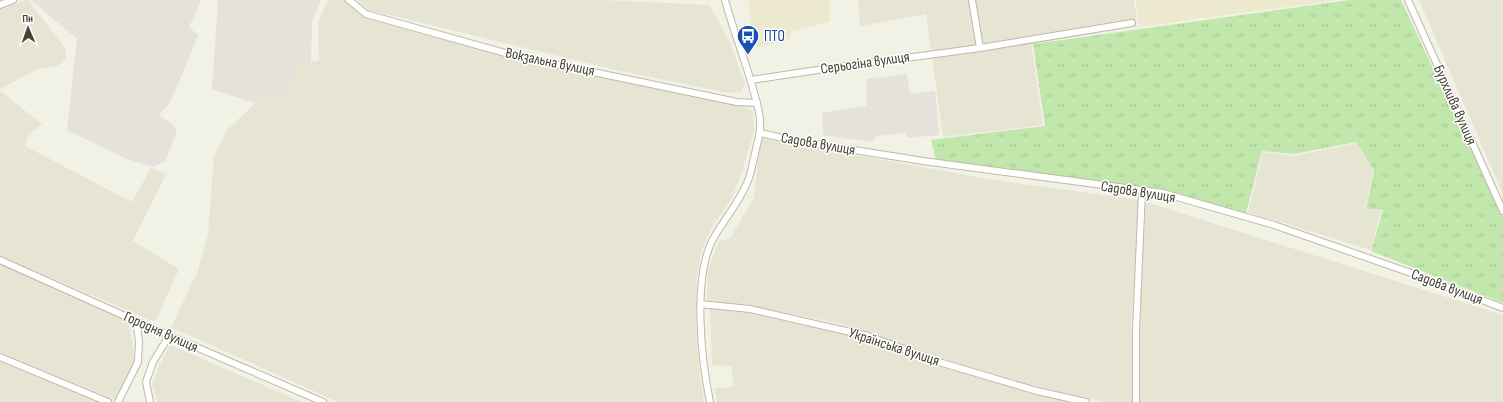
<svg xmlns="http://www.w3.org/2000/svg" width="1503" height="402" font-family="'Sofia Sans Condensed',sans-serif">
<defs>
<pattern id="grass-tufts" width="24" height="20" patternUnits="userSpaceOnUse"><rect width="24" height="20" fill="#c2e7ad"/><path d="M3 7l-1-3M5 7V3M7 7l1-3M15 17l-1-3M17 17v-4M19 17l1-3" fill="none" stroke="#a8c795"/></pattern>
</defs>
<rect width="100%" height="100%" fill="#f2f1e5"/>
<g fill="#e6e4d3">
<path d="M26,0H28L65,48L66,57L62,63L56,66L38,69L0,89V9Z"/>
<path d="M328,0H345L360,15L410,31L558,69L742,105L753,112L754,132L741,175L732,198L712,227L702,249L697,276L696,328L700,378L704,402H338L171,327L197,273L208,235L214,157L227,130L266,93L287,100L298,64L319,60L318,22Z"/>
<path d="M358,0H602L709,5L729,40L745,84L741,92L729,93L616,70L369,10Z"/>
<path d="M858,0H1134L1137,20L1030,36L1043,125L943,137L926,14L860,26Z"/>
<path d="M1419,0H1503V194Z"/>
<path d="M0,91L42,124L28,135L25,146L132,202L151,168L166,174L133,241L179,269L155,322L0,256Z"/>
<path d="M761,138L994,180L1139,200L1131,328L1135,385L1134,402H1104L1038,387L936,357L838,323L751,306L707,301L708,271L718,242L730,238L754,198Z"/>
<path d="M1356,143L1373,171L1365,209L1381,211L1371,250L1248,212L1263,152L1295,156Z"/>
<path d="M1146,202L1503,315V402H1139L1140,296Z"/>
<path d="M0,263L129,322L135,361L115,400L0,352Z"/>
<path d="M710,308L750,313L867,339L1076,402H717L715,388L733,387L732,366L712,365Z"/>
<path d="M170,345L302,402H158L152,384L159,366Z"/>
<path d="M0,361L98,402H0Z"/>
</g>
<g fill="#e4e2da">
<path d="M31,0H201L189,27L198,35L171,101L159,115L172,124L177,132L165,161L153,167L127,159L67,130L77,39Z"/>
<path d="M218,0H321L312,21L311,62L298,64L287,100L266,93L255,103L212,89Z"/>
<path d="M907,74L910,94L935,91L939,135L907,138L906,133L877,136L871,142L823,135L822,113L866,106L867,79Z"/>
</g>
<g fill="#ece9ce">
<path d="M748,0H830V22L792,31L789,41L755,47Z"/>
<path d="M1136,0H1337L1139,27Z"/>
</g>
<path fill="url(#grass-tufts)" d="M1350,0H1401L1503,218V303L1371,251L1383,210L1366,209L1374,171L1356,142L1294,154L1262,151L1246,213L1163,190L936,160L931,140L1045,126L1033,44Z"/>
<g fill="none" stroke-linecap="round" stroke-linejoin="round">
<g stroke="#bebaa7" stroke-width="8">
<g id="minor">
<path d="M349,0L366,14L516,56L737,102L757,103"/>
<path d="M972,0L980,48"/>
<path d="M1408,0L1503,211"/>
<path d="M0,5L13,0"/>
<path d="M751,80L824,69L980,48L1132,23"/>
<path d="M760,133L792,140L923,161L1163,193L1274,225L1408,272L1503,308"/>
<path d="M0,260L136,321L323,402"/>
<path d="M700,304L750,309L868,336L939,362L1037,391L1086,402"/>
<path d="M0,357L108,402"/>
<path d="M118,402L138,362L139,341L136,321"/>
<path d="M150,402L146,382L153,362L169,336"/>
<path d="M710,402C701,359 693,280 712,241C723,220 741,201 749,178C752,169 754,158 756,149C758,140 761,131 760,122C760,111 756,100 753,89C745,59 733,30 725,0"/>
<path d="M1136,402V330L1142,191"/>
</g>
</g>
<use href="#minor" stroke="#fff" stroke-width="6"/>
</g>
<defs>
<g id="bus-pin" transform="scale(1.15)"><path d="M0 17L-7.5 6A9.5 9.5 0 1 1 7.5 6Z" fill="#1a4fb4" stroke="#fff"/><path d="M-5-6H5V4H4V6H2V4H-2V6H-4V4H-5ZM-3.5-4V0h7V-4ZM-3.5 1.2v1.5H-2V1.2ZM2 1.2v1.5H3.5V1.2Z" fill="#fff"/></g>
</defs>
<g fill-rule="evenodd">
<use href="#bus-pin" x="748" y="36"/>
</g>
<g text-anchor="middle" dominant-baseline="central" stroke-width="3" stroke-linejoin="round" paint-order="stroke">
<g font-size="15" fill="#164399" stroke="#fff" text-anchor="start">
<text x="764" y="36">ПТО</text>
</g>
<g font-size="15" fill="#454134" stroke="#fff">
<text transform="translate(550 62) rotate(12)">Вокзальна вулиця</text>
<text transform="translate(865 63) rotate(-8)">Серьогіна вулиця</text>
<text transform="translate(1455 105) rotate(66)">Бурхлива вулиця</text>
<text transform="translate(818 144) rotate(10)">Садова вулиця</text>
<text transform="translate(1138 192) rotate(9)">Садова вулиця</text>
<text transform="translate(1447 287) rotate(21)">Садова вулиця</text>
<text transform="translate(161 332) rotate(24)">Городня вулиця</text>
<text transform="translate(894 347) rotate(18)">Українська вулиця</text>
</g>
</g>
<g transform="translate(28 28) rotate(358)" stroke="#ffffff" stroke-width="3" paint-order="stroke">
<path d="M0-3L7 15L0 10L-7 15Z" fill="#454134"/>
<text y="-6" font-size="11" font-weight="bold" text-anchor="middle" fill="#454134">Пн</text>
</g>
</svg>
